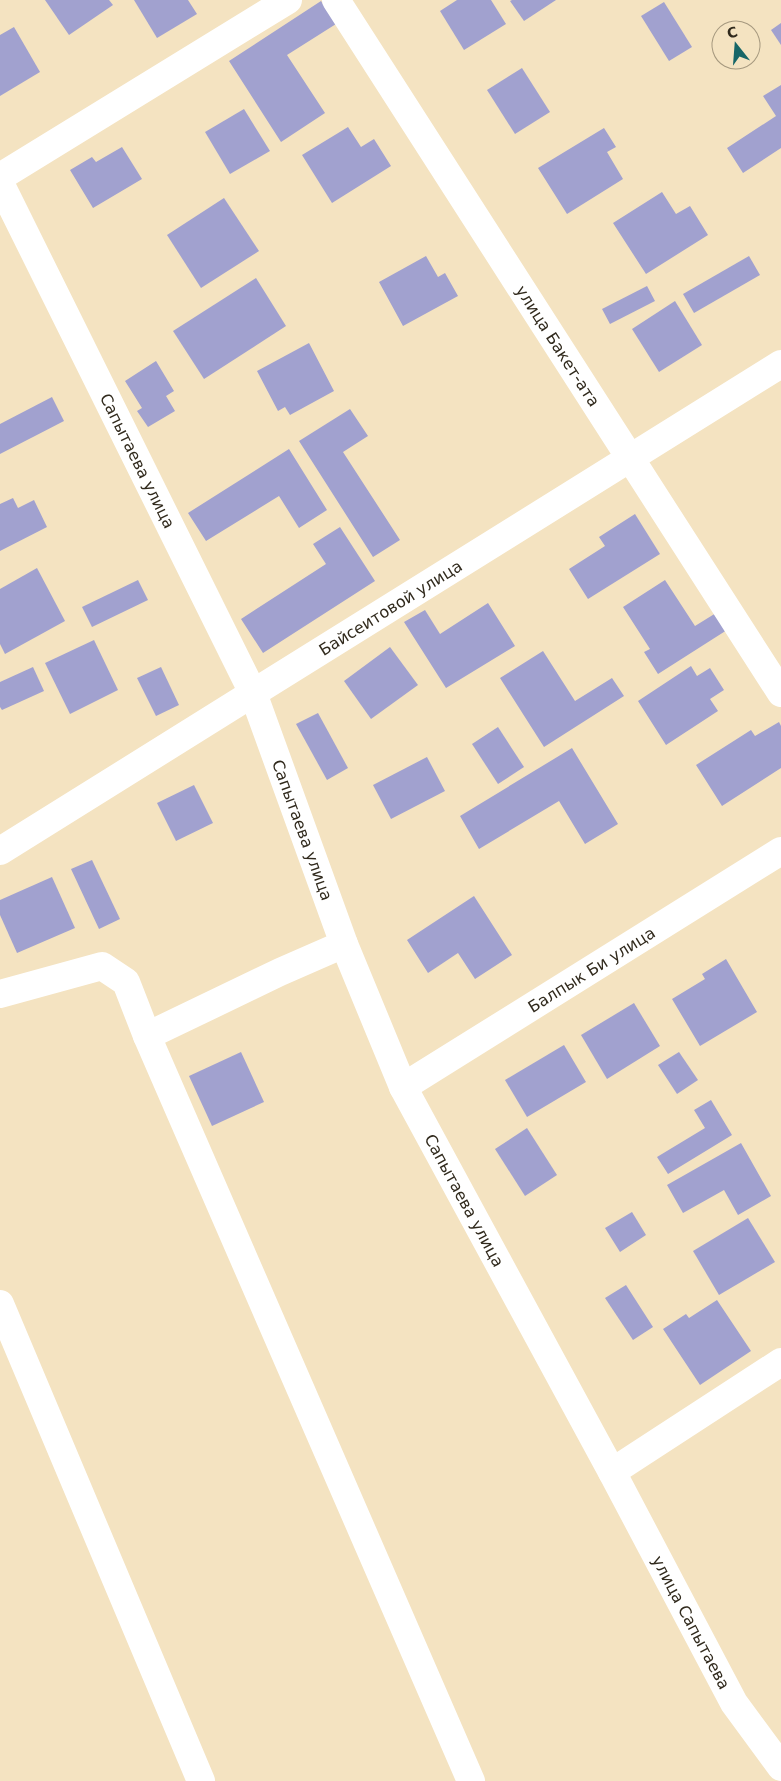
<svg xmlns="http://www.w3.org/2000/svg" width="781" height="1781" font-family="'DejaVu Sans',sans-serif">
<rect width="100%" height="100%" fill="#f4e3c1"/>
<g fill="#a1a1cf">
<path d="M45,0H109L113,5L69,35Z"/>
<path d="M134,0H188L197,14L157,38Z"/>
<path d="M457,0H491L506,24L464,50L440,11Z"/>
<path d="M512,0H556L524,21L510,1Z"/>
<path d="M321,1L336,24L287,55L325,113L281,142L229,61Z"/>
<path d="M664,2L692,47L669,61L641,16Z"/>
<path d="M781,23V45L771,30Z"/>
<path d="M14,27L40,72L0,96V35Z"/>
<path d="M522,68L550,112L515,134L487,90Z"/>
<path d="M781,85V148L743,173L727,148L776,116L763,96Z"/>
<path d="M244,109L270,151L230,174L205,132Z"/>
<path d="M348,127L361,147L374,139L391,166L332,203L302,155Z"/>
<path d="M604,128L616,147L607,152L623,179L567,214L538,168Z"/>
<path d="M122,147L142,179L93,208L70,170L92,157L96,162Z"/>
<path d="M662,192L676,214L690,206L708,235L646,274L613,223Z"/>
<path d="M224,198L259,251L201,288L167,235Z"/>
<path d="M426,256L438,277L445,273L458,296L403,326L379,282Z"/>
<path d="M749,256L760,275L694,313L683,294Z"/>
<path d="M256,278L286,326L204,379L173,331Z"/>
<path d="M647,286L655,301L610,324L602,309Z"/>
<path d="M675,301L702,345L659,372L632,329Z"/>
<path d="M309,343L334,391L290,415L285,407L278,411L257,371Z"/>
<path d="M156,361L174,391L166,396L175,411L148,427L137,411L142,408L125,381Z"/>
<path d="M52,397L64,421L0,454V424Z"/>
<path d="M350,409L368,436L343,452L400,540L373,557L299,441Z"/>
<path d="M289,449L327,510L299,528L279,496L206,541L188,513Z"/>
<path d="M13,498L18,508L34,500L47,527L0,551V504Z"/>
<path d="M635,514L660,554L588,599L569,569L605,546L599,537Z"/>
<path d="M340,527L375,581L263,653L241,619L326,564L313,544Z"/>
<path d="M37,568L65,621L5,654L0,644V589Z"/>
<path d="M138,580L148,600L92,627L82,607Z"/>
<path d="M665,580L695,626L716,613L727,630L658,674L644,652L650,649L623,607Z"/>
<path d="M488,603L515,646L446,688L404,622L425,610L440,634Z"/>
<path d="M94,640L118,690L70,714L45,663Z"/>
<path d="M390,647L418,685L371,719L344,681Z"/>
<path d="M543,651L575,701L612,678L624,696L544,747L500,678Z"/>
<path d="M691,666L697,676L710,668L724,690L710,699L718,711L666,745L638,701Z"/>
<path d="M33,667L44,691L2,710L0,707V682Z"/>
<path d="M161,667L179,705L156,716L137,678Z"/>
<path d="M318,713L348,768L327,780L296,724Z"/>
<path d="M779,722L781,726V768L722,806L696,765L751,730L755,736Z"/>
<path d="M498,727L524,767L498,784L472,744Z"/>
<path d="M572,748L618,824L585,844L559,801L479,849L460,816Z"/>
<path d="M427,757L445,791L391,819L373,785Z"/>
<path d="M194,785L213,823L176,841L157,803Z"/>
<path d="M92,860L120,919L99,929L71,869Z"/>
<path d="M52,877L75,928L17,953L0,915V900Z"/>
<path d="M474,896L512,955L475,979L458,953L428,973L407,940Z"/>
<path d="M726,959L757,1012L700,1046L672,999L705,979L702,974Z"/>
<path d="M634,1003L660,1046L607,1079L581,1035Z"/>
<path d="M564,1045L586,1082L527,1117L505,1080Z"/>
<path d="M241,1052L264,1102L212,1126L189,1076Z"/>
<path d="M679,1052L698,1080L677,1094L658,1065Z"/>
<path d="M711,1100L732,1135L668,1174L657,1157L705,1128L694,1110Z"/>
<path d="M527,1128L557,1175L525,1196L495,1149Z"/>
<path d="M741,1143L771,1196L738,1215L724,1190L683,1213L667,1185Z"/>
<path d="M632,1212L646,1235L620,1252L605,1228Z"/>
<path d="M748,1218L775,1262L719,1295L693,1251Z"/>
<path d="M626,1285L653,1327L633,1340L605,1298Z"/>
<path d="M717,1300L751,1351L700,1385L663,1329L686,1314L689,1318Z"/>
</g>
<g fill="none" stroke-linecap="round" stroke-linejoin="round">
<g stroke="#fff" stroke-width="28">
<path id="s1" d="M336,0L781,693"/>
<path d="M0,177L288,0"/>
<path id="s2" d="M0,183L253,693L344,944L403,1087L612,1472L734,1703L781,1767"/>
<path id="s3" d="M0,851L781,364"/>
<path d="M0,994L102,966L126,982L147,1036L471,1781"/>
<path d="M147,1036L280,972L344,944"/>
<path id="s4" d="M403,1087L781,851"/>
<path d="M0,1304L201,1781"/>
<path d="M612,1472L781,1362"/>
</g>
</g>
<g text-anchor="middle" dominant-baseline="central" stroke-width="5" stroke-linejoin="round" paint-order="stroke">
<g font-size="16" fill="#312a1d" stroke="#f4e3c1">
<text stroke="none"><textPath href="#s1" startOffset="411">улица Бакет-ата</textPath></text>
<text stroke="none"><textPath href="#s2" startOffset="310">Сапытаева улица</textPath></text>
<text stroke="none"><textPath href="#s3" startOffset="460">Байсеитовой улица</textPath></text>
<text stroke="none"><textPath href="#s2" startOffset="715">Сапытаева улица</textPath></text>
<text stroke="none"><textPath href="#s4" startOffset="222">Балпык Би улица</textPath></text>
<text stroke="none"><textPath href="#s2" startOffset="1120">Сапытаева улица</textPath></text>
<text stroke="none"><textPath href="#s2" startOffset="1599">улица Сапытаева</textPath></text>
</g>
</g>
<g transform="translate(736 45) rotate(343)"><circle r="24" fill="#f4e3c1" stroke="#a6997f"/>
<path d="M0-4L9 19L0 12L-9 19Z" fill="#176667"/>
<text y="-8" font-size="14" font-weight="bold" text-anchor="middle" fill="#312a1d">С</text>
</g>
</svg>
